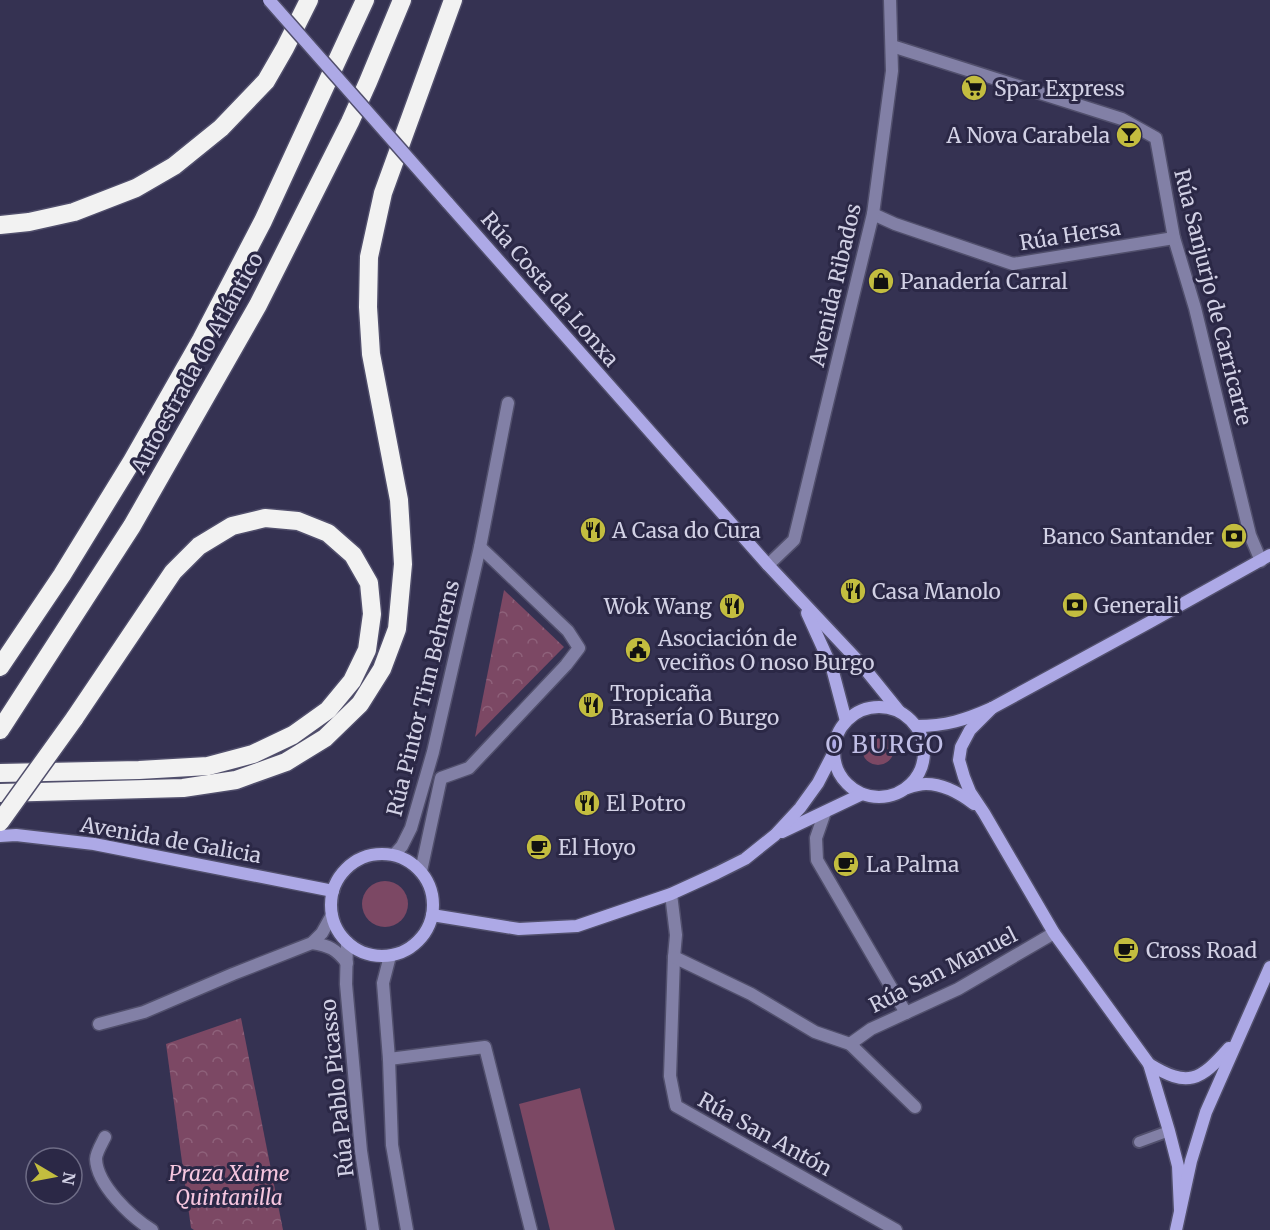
<svg xmlns="http://www.w3.org/2000/svg" width="1270" height="1230" font-family="Merriweather,serif">
<defs>
<pattern id="park-crowns" width="20" height="18" patternUnits="userSpaceOnUse" patternTransform="scale(1.5)"><rect width="20" height="18" fill="#7c4864"/><path d="M2 6a3 3 0 1 1 6 0M12 15a3 3 0 1 1 6 0" fill="none" stroke="#8e617a"/></pattern>
</defs>
<rect width="100%" height="100%" fill="#353252"/>
<g fill="#7c4864">
<circle cx="878" cy="749" r="16"/>
<circle cx="385" cy="904" r="23"/>
<path d="M580,1088L615,1230H550L519,1104Z"/>
</g>
<g fill="url(#park-crowns)">
<path d="M504,590L564,647L475,737Z"/>
<path d="M241,1018L283,1230H194L191,1228L166,1044Z"/>
</g>
<g fill="none" stroke-linecap="round" stroke-linejoin="round">
<g stroke="#514f6c" stroke-width="14">
<path id="lane" d="M1139,1142L1169,1131"/>
</g>
<g stroke="#514f6c" stroke-width="15">
<g id="street">
<path d="M892,46L1122,119L1156,138L1174,238L1195,308L1250,535L1261,561"/>
<path d="M873,214L895,224L1013,264L1174,238"/>
<path d="M768,565L794,540L873,214L892,71L890,0"/>
<path d="M825,812L816,838L817,860L906,1013"/>
<path d="M394,855L402,846L411,828L433,752L480,547L508,403"/>
<path d="M421,871L441,778L469,768L566,665L579,648L568,631L480,547"/>
<path d="M671,894L676,935L674,957L670,1076L676,1106L896,1230"/>
<path d="M347,942L346,984L361,1151L373,1230"/>
<path d="M312,943C330,946 336,949 347,963"/>
<path d="M390,956L383,983L389,1059L392,1145L407,1230"/>
<path d="M674,957L751,994L815,1032L850,1044L871,1029L958,989L1054,933"/>
<path d="M99,1024L144,1012L233,974L312,943L322,933L332,915"/>
<path d="M850,1044L915,1107"/>
<path d="M389,1059L485,1047L531,1230"/>
<path d="M105,1137C102,1143 96,1153 96,1159C97,1185 131,1217 152,1230"/>
</g>
</g>
<g stroke="#514f6c" stroke-width="15">
<g id="secondary">
<path d="M447,202L768,565L861,664L899,711"/>
<path d="M807,613L832,668L846,721"/>
<circle cx="879" cy="752" r="45"/>
<path d="M992,708L970,730L961,747L959,760L964,777L970,792L984,813L1054,933L1149,1064L1169,1131L1178,1166L1180,1210"/>
<path d="M917,726C946,726 965,720 992,708L1150,622L1270,555"/>
<path d="M907,788C913,786 920,784 926,784C944,784 961,794 974,804"/>
<path d="M782,832L862,794"/>
<path d="M0,836L16,835L94,844L333,891"/>
<circle cx="382" cy="905" r="51"/>
<path d="M432,915L519,929L577,926L671,894L717,873L745,859L775,835L800,808L818,783L833,754"/>
<path d="M1149,1064C1188,1088 1200,1081 1229,1048"/>
<path d="M1176,1230L1191,1161L1206,1112L1270,967"/>
</g>
</g>
<g stroke="#514f6c" stroke-width="21">
<g id="highway">
<path d="M0,225L29,222L74,212L136,188L174,166L221,128L266,81L285,48L309,0"/>
<path d="M0,667L62,575L132,461L201,340L263,221L365,0"/>
<path d="M0,730L132,526L258,305L350,122L368,82L402,0"/>
<path d="M0,773L139,770L208,766L253,754L293,735L328,710L352,681L367,650L372,614L369,583L353,555L328,533L298,521L265,518L232,526L199,546L173,572L74,719"/>
<path d="M0,793L183,788L236,780L286,762L325,738L360,704L382,669L397,629L403,564L399,500L371,354L368,307L369,257L383,193L453,0"/>
</g>
</g>
<use href="#lane" stroke="#8280a6" stroke-width="10"/>
<use href="#street" stroke="#8280a6" stroke-width="12"/>
<use href="#secondary" stroke="#ada9e6" stroke-width="12"/>
<use href="#highway" stroke="#f2f2f2" stroke-width="18"/>
<g stroke="#514f6c" stroke-width="15" stroke-linecap="butt">
<path id="secondary-bridge" d="M269,0L447,202"/>
</g>
<g stroke="#514f6c" stroke-width="21" stroke-linecap="butt">
<path id="highway-bridge" d="M0,822L74,719"/>
</g>
<use href="#secondary-bridge" stroke="#ada9e6" stroke-width="12"/>
<use href="#highway-bridge" stroke="#f2f2f2" stroke-width="18"/>
</g>
<defs>
<g id="supermarket-disc" transform="scale(1.35)"><circle r="9.5" fill="#c3bd3f" stroke="#2b2846"/><path d="M-6-5.5h2.5l.6 2H6L4.5 2H-2.5L-4.4-4H-6ZM-1.5 3.2a1.3 1.3 0 1 0 .1 0ZM3 3.2a1.3 1.3 0 1 0 .1 0Z" fill="#111"/></g>
<g id="bar-disc" transform="scale(1.35)"><circle r="9.5" fill="#c3bd3f" stroke="#2b2846"/><path d="M-6-5H6L.8 .8V4.5H3.5V6h-7V4.5H-.8V.8Z" fill="#111"/></g>
<g id="shop-disc" transform="scale(1.35)"><circle r="9.5" fill="#c3bd3f" stroke="#2b2846"/><path d="M-5-2.5h2.3a2.7 3.5 0 0 1 5.4 0H5L5.5 6h-11ZM-1.5-2.5h3a1.5 2.3 0 0 0-3 0Z" fill="#111"/></g>
<g id="restaurant-disc" transform="scale(1.35)"><circle r="9.5" fill="#c3bd3f" stroke="#2b2846"/><path d="M-5-6h1v4h1v-4h1v4h1v-4h1v5L-1.5 .5V6h-2V.5L-5-1ZM5-6V6H3V1.5H1.5Q1.5-4 5-6Z" fill="#111"/></g>
<g id="bank-disc" transform="scale(1.35)"><circle r="9.5" fill="#c3bd3f" stroke="#2b2846"/><path d="M-6-4H6V4H-6ZM0-2.3a2.3 2.3 0 1 0 0 4.6a2.3 2.3 0 1 0 0-4.6Z" fill="#111"/></g>
<g id="civic-disc" transform="scale(1.35)"><circle r="9.5" fill="#c3bd3f" stroke="#2b2846"/><path d="M-.6-6.5H3V-4.5H.6V-3L4-1V1h2V6H-6V1h2V-1L-.6-3ZM-1.2 2.5V6h2.4V2.5Z" fill="#111"/></g>
<g id="cafe-disc" transform="scale(1.35)"><circle r="9.5" fill="#c3bd3f" stroke="#2b2846"/><path d="M-5.5-4.5H6V0H3Q3 3.5 0 3.5H-2.5Q-5.5 3.5-5.5 0ZM3-3.2v2h1.7v-2ZM-6 4.5H4V6H-6Z" fill="#111"/></g>
</defs>
<g fill-rule="evenodd">
<use href="#supermarket-disc" x="974" y="88"/>
<use href="#bar-disc" x="1129" y="135"/>
<use href="#shop-disc" x="881" y="281"/>
<use href="#restaurant-disc" x="593" y="530"/>
<use href="#bank-disc" x="1234" y="536"/>
<use href="#restaurant-disc" x="853" y="591"/>
<use href="#bank-disc" x="1075" y="605"/>
<use href="#restaurant-disc" x="732" y="606"/>
<use href="#civic-disc" x="638" y="650"/>
<use href="#restaurant-disc" x="591" y="705"/>
<use href="#restaurant-disc" x="587" y="803"/>
<use href="#cafe-disc" x="539" y="847"/>
<use href="#cafe-disc" x="846" y="864"/>
<use href="#cafe-disc" x="1126" y="950"/>
</g>
<g text-anchor="middle" dominant-baseline="central" stroke-width="6" stroke-linejoin="round" paint-order="stroke">
<g font-size="21" fill="#d2d1e5" stroke="#2b2846" text-anchor="start">
<text x="994" y="88">Spar Express</text>
<text x="1110" y="135" text-anchor="end">A Nova Carabela</text>
<text x="900" y="281">Panadería Carral</text>
<text x="612" y="530">A Casa do Cura</text>
<text x="1214" y="536" text-anchor="end">Banco Santander</text>
<text x="872" y="591">Casa Manolo</text>
<text x="1094" y="605">Generali</text>
<text x="712" y="606" text-anchor="end">Wok Wang</text>
<text x="658" y="638">Asociación de<tspan x="658" dy="24">veciños O noso Burgo</tspan></text>
<text x="610" y="693">Tropicaña<tspan x="610" dy="24">Brasería O Burgo</tspan></text>
<text x="606" y="803">El Potro</text>
<text x="558" y="847">El Hoyo</text>
<text x="866" y="864">La Palma</text>
<text x="1146" y="950">Cross Road</text>
</g>
<g font-size="21" fill="#d2d1e5" stroke="#2b2846">
<text transform="translate(1070 235) rotate(-9)">Rúa Hersa</text>
<text transform="translate(835 285) rotate(-77)">Avenida Ribados</text>
<text transform="translate(550 289) rotate(49)">Rúa Costa da Lonxa</text>
<text transform="translate(1213 297) rotate(76)">Rúa Sanjurjo de Carricarte</text>
<text transform="translate(197 363) rotate(-61)">Autoestrada do Atlántico</text>
<text transform="translate(423 698) rotate(-76)">Rúa Pintor Tim Behrens</text>
<text transform="translate(171 840) rotate(10)">Avenida de Galicia</text>
<text transform="translate(943 970) rotate(-27)">Rúa San Manuel</text>
<text transform="translate(337 1088) rotate(-96)">Rúa Pablo Picasso</text>
<text transform="translate(765 1134) rotate(29)">Rúa San Antón</text>
</g>
<g font-size="21" font-style="italic" fill="#f6c6df" stroke="#2b2846">
<text x="229" y="1173">Praza Xaime<tspan x="229" dy="24">Quintanilla</tspan></text>
</g>
<g font-size="24" letter-spacing="1.5" fill="#c0bee6" stroke="#2b2846">
<text x="885" y="744">O BURGO</text>
</g>
</g>
<g transform="translate(54 1176) rotate(100)"><circle r="28" fill="#2b2846" stroke="#6e6c86" stroke-width="1.5"/>
<path d="M0-4.5L10 22L0 15L-10 22Z" fill="#c3bd3f"/>
<text y="-9" font-size="16" font-weight="bold" text-anchor="middle" fill="#d2d1e5">N</text>
</g>
</svg>
